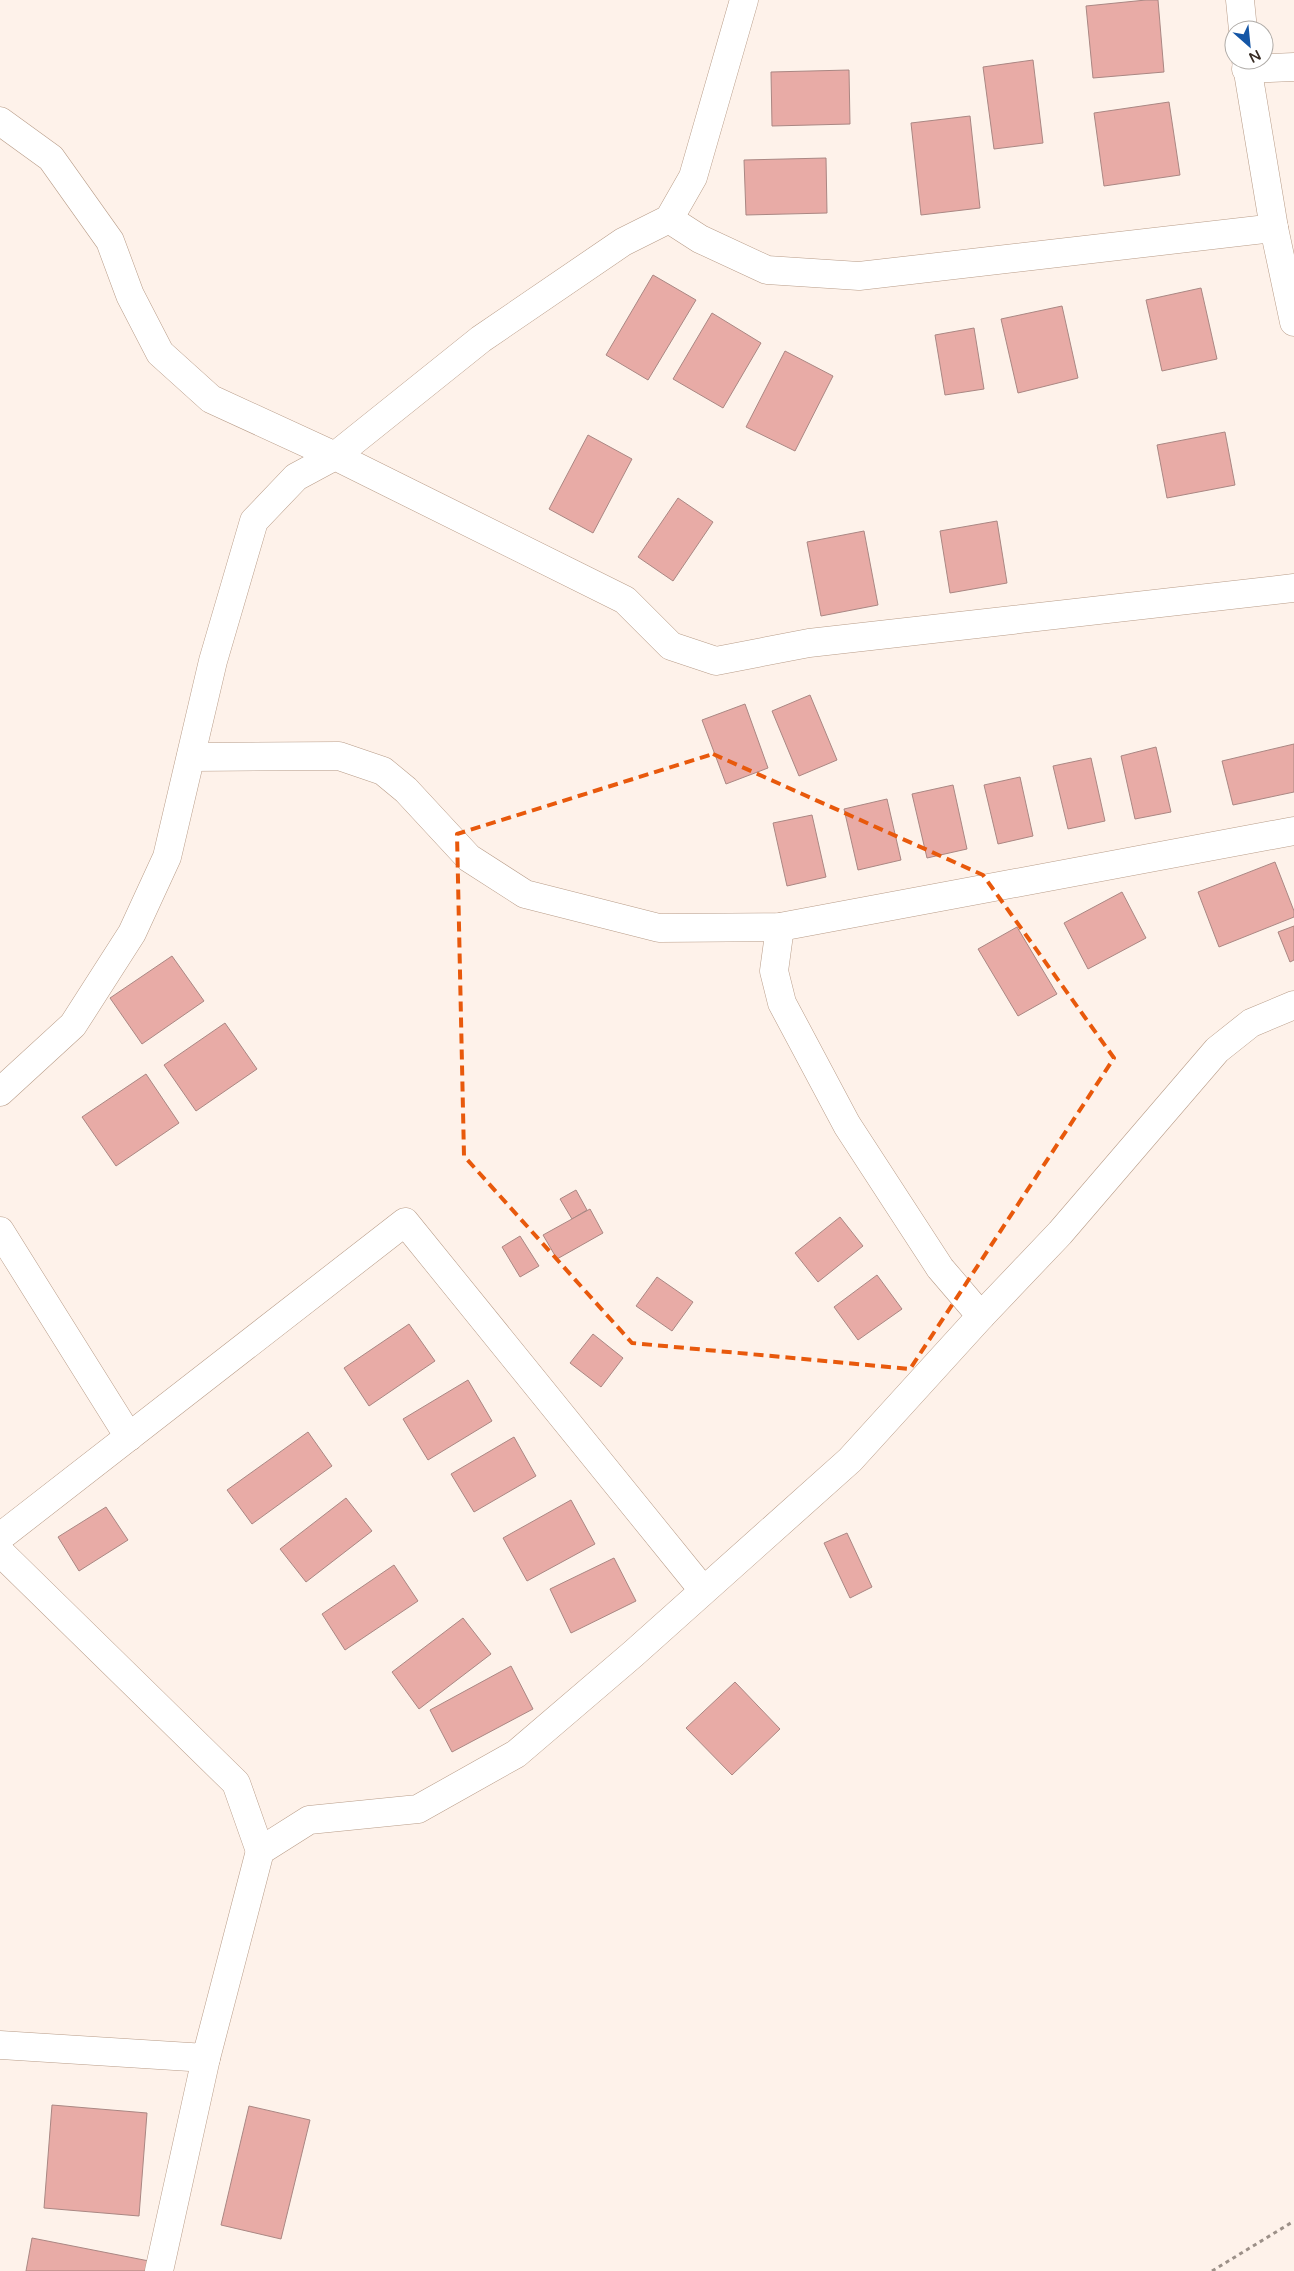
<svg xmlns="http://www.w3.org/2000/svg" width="1294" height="2271" font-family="'Varela Round',sans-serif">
<rect width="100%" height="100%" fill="#fef2ea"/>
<g fill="#e8aba6" stroke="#aa8783">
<path d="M1146,0H1158L1164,72L1093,78L1086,6Z"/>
<path d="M1033,60L1043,143L994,149L983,67Z"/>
<path d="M849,70L850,124L772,126L771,72Z"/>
<path d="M1169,102L1180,175L1104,186L1094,113Z"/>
<path d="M970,116L980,208L921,215L911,123Z"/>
<path d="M826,158L827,213L746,215L744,160Z"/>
<path d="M653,275L696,300L648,380L606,355Z"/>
<path d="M1201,288L1217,359L1162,371L1146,300Z"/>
<path d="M1062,306L1078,378L1018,393L1001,319Z"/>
<path d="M712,313L761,343L723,408L673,379Z"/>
<path d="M974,328L984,389L945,395L935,335Z"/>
<path d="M785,351L833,376L795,451L746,427Z"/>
<path d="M1225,432L1235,485L1167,498L1157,445Z"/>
<path d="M588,435L632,459L593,533L549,509Z"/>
<path d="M678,498L713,522L673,581L638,557Z"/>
<path d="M997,521L1007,583L950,593L940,531Z"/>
<path d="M864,531L878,605L821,616L807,542Z"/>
<path d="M810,695L837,760L799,776L772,711Z"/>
<path d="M745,704L768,768L726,784L702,720Z"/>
<path d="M1294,744V792L1233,805L1222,761Z"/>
<path d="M1156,747L1171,812L1135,819L1121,756Z"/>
<path d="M1091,758L1105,821L1068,829L1053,766Z"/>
<path d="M1020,777L1033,836L998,844L984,785Z"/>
<path d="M953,785L967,849L927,858L912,794Z"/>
<path d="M887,799L901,860L858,870L844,809Z"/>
<path d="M812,815L826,877L787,886L773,823Z"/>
<path d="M1275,862L1294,911V917L1219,947L1198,892Z"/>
<path d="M1122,892L1146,938L1088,969L1064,923Z"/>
<path d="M1294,926V960L1290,962L1278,932Z"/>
<path d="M1017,927L1057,994L1018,1016L978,949Z"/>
<path d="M172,956L204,1001L142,1044L110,998Z"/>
<path d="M225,1023L257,1069L196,1111L164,1065Z"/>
<path d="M146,1074L179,1123L116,1166L82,1117Z"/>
<path d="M576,1190L587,1210L572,1219L560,1199Z"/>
<path d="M590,1209L603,1233L557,1259L543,1235Z"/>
<path d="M840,1217L863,1246L818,1282L795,1253Z"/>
<path d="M520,1236L539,1266L520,1277L502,1247Z"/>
<path d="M877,1275L902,1309L858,1340L834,1307Z"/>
<path d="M657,1277L693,1302L672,1331L636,1306Z"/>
<path d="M409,1324L435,1361L369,1406L344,1368Z"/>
<path d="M593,1334L623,1358L601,1387L570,1363Z"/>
<path d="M468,1380L492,1421L428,1460L403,1419Z"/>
<path d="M308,1432L332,1466L252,1524L227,1490Z"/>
<path d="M514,1437L536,1476L474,1512L451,1474Z"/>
<path d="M346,1498L372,1531L306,1582L280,1549Z"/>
<path d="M571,1500L595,1544L527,1581L503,1538Z"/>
<path d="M106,1507L128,1540L79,1571L58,1537Z"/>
<path d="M847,1533L872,1587L850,1598L824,1543Z"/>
<path d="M614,1558L636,1601L571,1633L550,1589Z"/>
<path d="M394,1565L418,1601L345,1650L322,1614Z"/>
<path d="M463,1618L491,1654L419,1709L392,1672Z"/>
<path d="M511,1666L533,1709L452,1752L430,1710Z"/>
<path d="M735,1682L780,1729L732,1775L686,1728Z"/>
<path d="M52,2105L147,2113L139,2216L44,2208Z"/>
<path d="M249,2106L310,2120L281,2239L221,2225Z"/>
<path d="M32,2238L149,2261L147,2271H26Z"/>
</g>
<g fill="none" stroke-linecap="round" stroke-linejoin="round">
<g stroke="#b89c88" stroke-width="29">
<g id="minor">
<path d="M1240,0L1243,30"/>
<path d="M1246,60L1274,228L1294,322"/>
<path d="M1246,69L1294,67"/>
<path d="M0,121L51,158L110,241L130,295L160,353L211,399L335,456L481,339L623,242L669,219L693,177L744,0"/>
<path d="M669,219L700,239L767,270L859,276L1274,228"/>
<path d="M191,757L339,756L383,771L406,790L469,858L525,894L659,928L780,927L1294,831"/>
<path d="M780,927L774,971L782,1003L847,1125L940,1268L981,1316"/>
<path d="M0,1092L73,1025L132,933L167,857L213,661L254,521L296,477L335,456L625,600L671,646L716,661L809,643L1294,588"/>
<path d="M0,1231L129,1437"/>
<path d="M0,1537L405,1222L703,1590"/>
<path d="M0,1552L236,1783L260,1851"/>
<path d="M0,2045L206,2058L260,1851L309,1820L418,1809L516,1754L633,1654L850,1460L981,1316L1060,1233L1217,1050L1251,1023L1294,1005"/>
<path d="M159,2271L206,2058"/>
</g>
</g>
<path stroke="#9c9088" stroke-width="3" stroke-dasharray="4 4" stroke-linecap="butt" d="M1212,2271L1294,2221"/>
<use href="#minor" stroke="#fff" stroke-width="28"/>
</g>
<path fill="none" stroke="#e8590c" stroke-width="4" stroke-dasharray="10 6" stroke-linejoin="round" d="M713,754L983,875L1114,1058L910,1369L632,1343L464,1156L457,834Z"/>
<g transform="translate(1249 45) rotate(153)"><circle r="24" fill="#ffffff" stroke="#afaba7"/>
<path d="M0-4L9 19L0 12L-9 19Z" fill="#1456a6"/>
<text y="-8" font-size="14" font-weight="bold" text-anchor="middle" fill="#372c24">N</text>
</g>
</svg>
